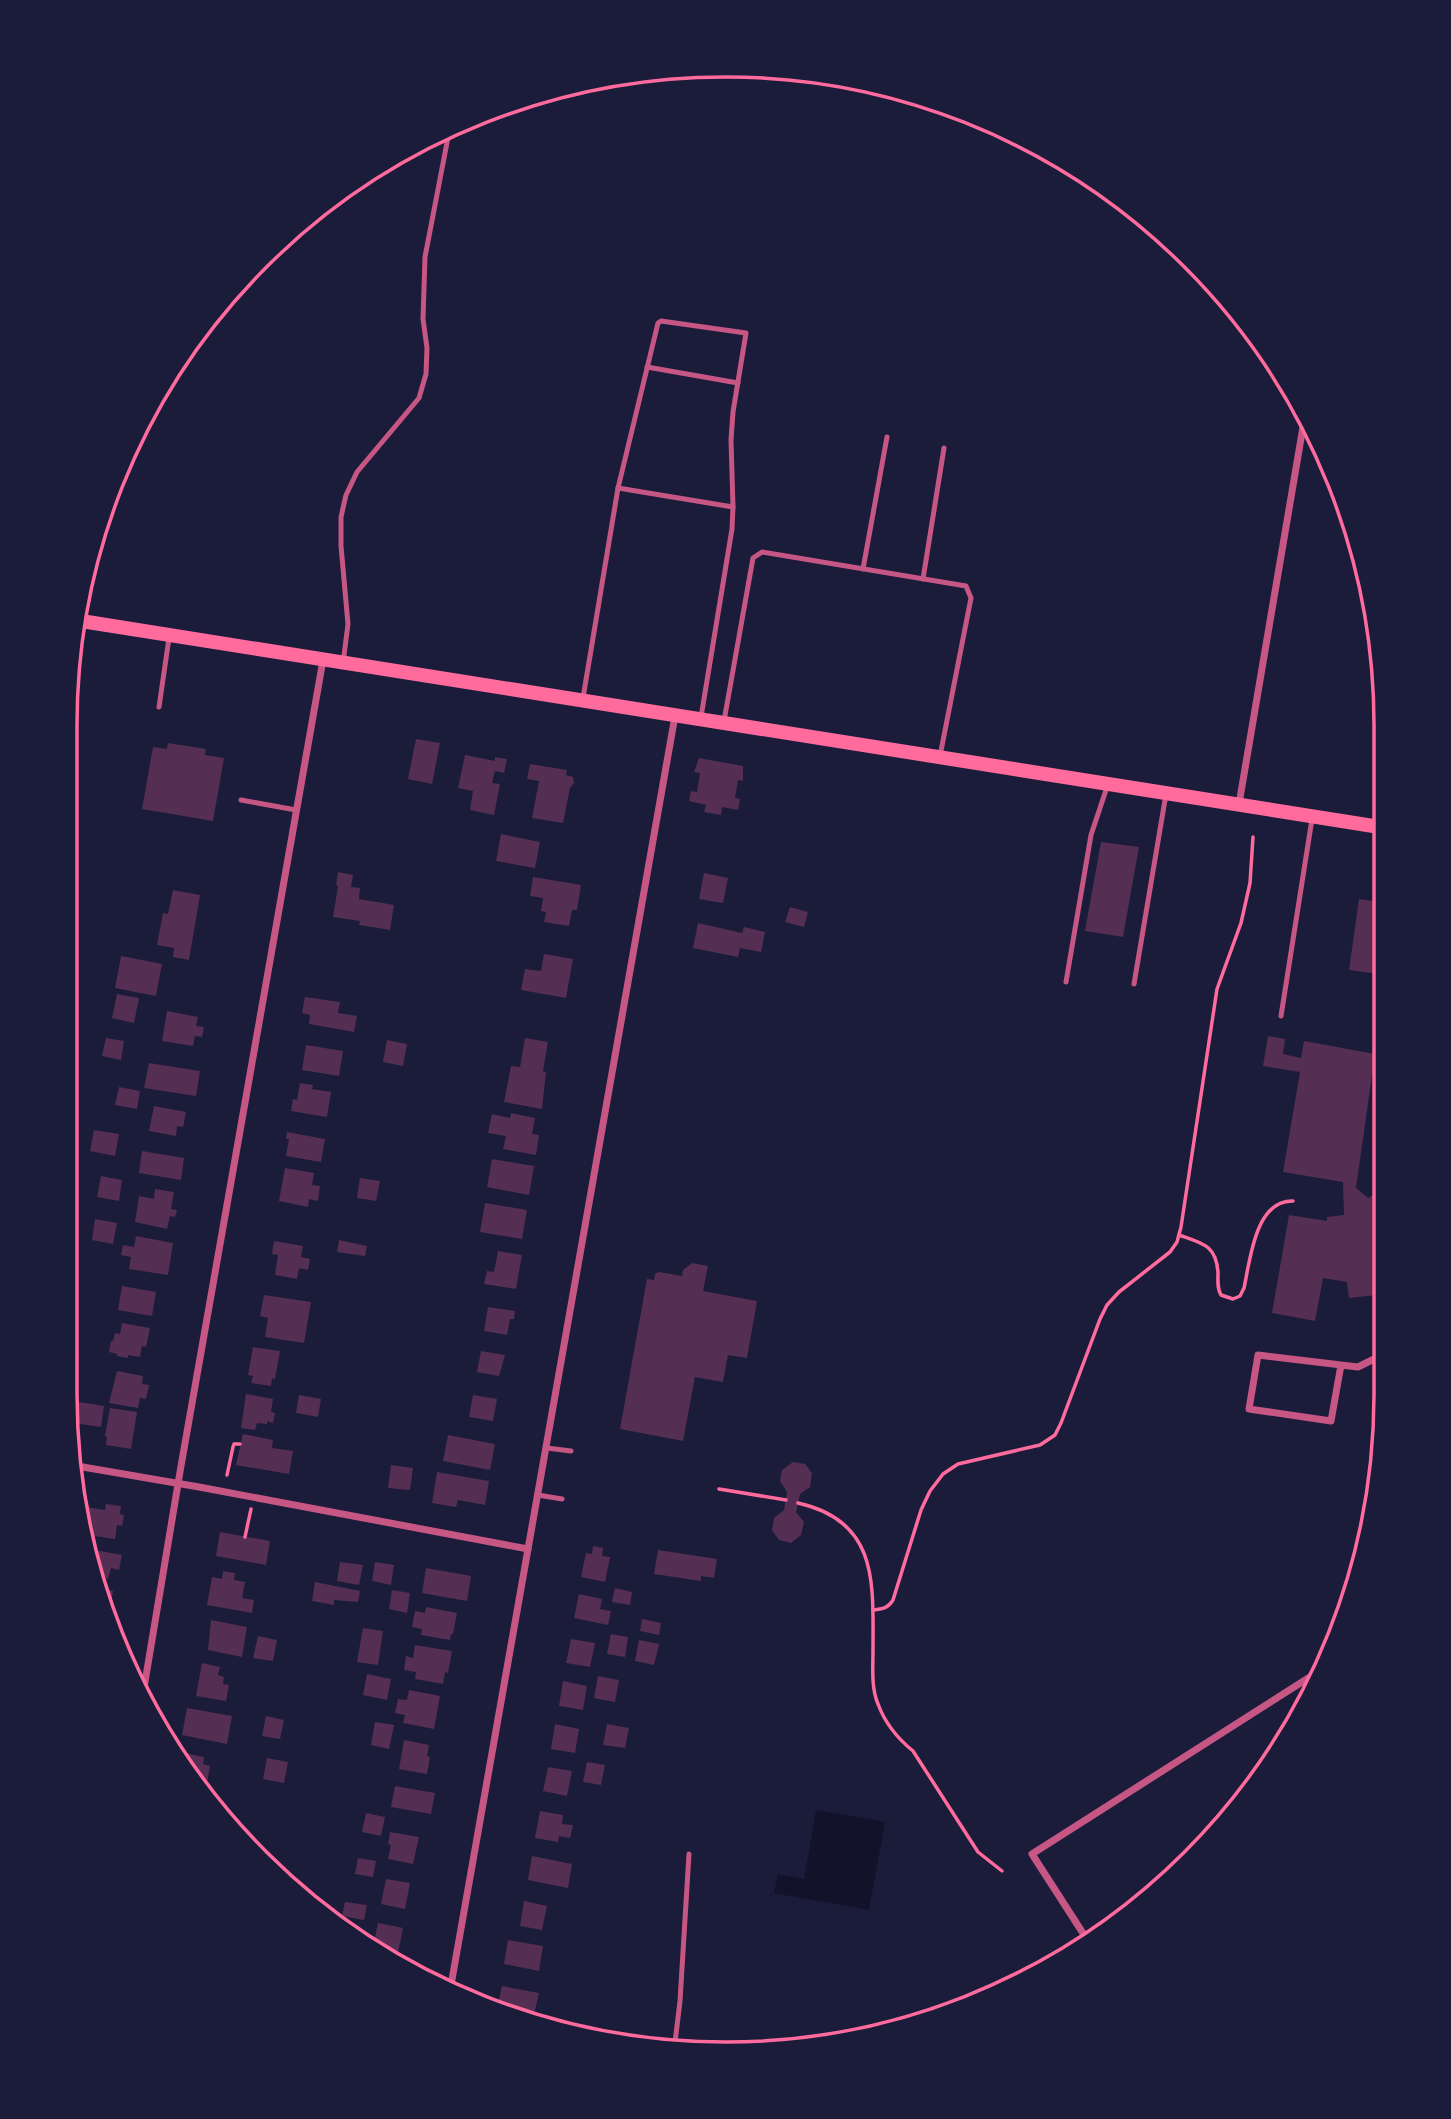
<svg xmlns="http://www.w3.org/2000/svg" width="1451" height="2119" font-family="'Sofia Sans Condensed',sans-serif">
<rect width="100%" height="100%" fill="#1b1b3a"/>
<path fill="#12122b" d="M816,1810L885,1822L869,1910L774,1893L778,1874L804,1879Z"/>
<g fill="#542f53">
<path d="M416,739L440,743L432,784L408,779Z"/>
<path d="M168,743L206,749L205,755L224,758L213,821L142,809L153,747L167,749Z"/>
<path d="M465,755L495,761V757L507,759L504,773L495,771L492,783L500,784L494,815L470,810L473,791L458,788Z"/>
<path d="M699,758L743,766V781L738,780L735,798L740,799L738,810L722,807L721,815L704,812L706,805L689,801L691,791L697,792L700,773L694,772Z"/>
<path d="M530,764L567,770L566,775L573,777L574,783L570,788L563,823L532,818L539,781L527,779Z"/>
<path d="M501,834L540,842L535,868L496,861Z"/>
<path d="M1101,842L1139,847L1123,937L1085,931Z"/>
<path d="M338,872L353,875L351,887L360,888L359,899L394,905L390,930L359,925L360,921L333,917L338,886L336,885Z"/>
<path d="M704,873L728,878L723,903L699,899Z"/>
<path d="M533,877L581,885L577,910H572L569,926L544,922L546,912L541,911L543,898L530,896Z"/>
<path d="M173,890L200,895L189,960L173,957L174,948L157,945L163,913L168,914Z"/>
<path d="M1359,899L1386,903V975L1349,970Z"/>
<path d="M790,907L808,912L804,927L785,922Z"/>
<path d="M698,923L742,933L744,927L765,932L761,952L740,948L738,957L693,948Z"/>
<path d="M544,954L573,959L566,998L521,990L525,969L541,971Z"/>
<path d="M121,956L162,964L156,996L115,988Z"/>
<path d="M117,994L139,998L134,1023L112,1018Z"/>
<path d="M305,997L340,1002L338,1013L357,1016L354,1032L309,1024L310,1015L302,1013Z"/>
<path d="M167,1011L198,1017L196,1026L204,1027L202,1037L195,1036L193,1046L162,1041Z"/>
<path d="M1268,1036L1285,1039L1283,1054L1301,1058L1304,1041L1375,1054L1356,1188L1368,1198L1377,1193L1386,1196V1294L1349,1298L1347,1282L1323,1278L1315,1321L1272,1313L1289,1215L1327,1221V1217L1344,1215L1343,1182L1283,1172L1300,1072L1263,1066Z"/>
<path d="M106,1038L124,1041L121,1060L102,1056Z"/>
<path d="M525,1038L548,1042L543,1071L546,1072L542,1109L504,1102L511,1066L520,1067Z"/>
<path d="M387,1040L407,1044L403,1066L383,1062Z"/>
<path d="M306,1045L343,1051L339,1076L302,1070Z"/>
<path d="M149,1063L200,1071L196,1096L144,1088Z"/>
<path d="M300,1083L313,1085L312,1089L331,1092L327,1117L291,1111L293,1099L297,1100Z"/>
<path d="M119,1087L140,1091L137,1109L115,1105Z"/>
<path d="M154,1106L186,1112L183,1127L177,1126L176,1136L149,1131Z"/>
<path d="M511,1113L535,1118L532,1134L539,1135L536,1155L503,1149L506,1136L488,1133L492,1114L510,1118Z"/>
<path d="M94,1130L119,1134L115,1156L90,1151Z"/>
<path d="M287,1132L325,1139L321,1162L286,1156L289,1139H286Z"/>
<path d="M142,1151L184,1158L181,1180L139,1173Z"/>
<path d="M492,1159L534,1166L529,1195L487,1187Z"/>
<path d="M285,1168L314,1173L312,1185L320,1186L318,1201L309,1199L308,1207L279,1201Z"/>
<path d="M101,1176L122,1180L119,1201L97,1197Z"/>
<path d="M360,1178L380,1181L376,1201L357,1198Z"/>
<path d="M155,1189L174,1192L171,1209L177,1210L175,1217L170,1216L167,1229L135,1222L139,1196L154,1199Z"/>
<path d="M485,1203L527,1210L522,1239L480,1232Z"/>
<path d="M95,1219L117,1223L113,1244L92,1240Z"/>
<path d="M136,1236L173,1243L168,1275L129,1269L131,1257L121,1255L123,1245L134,1247Z"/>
<path d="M339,1240L367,1246L365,1256L337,1252Z"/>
<path d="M274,1241L303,1246L301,1257L310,1259L308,1270L299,1268L297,1279L275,1275L278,1255L272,1254Z"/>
<path d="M498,1251L522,1255L516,1289L484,1284L487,1271L494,1272Z"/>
<path d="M692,1263L708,1266L703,1291L757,1301L747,1358L728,1355L723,1382L695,1377L683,1441L620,1429L647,1279L654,1280L655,1274L659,1272L682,1276L683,1270Z"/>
<path d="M122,1286L156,1292L152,1316L118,1310Z"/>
<path d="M264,1295L311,1302L304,1343L265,1337L268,1318L260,1316Z"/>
<path d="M488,1307L515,1311L514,1319H510L507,1335L484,1331Z"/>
<path d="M122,1323L150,1328L146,1347L142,1346L140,1357L128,1355V1358L117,1356V1354L109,1352L111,1341H113L115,1333L120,1334Z"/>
<path d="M253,1347L280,1351L275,1379L272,1378L271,1386L251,1383L253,1376L248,1375Z"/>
<path d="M481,1351L505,1355L499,1376L477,1372Z"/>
<path d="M65,1353L79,1356L76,1373L65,1371Z"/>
<path d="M117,1371L143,1376L142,1384L149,1385L146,1399L140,1398L138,1408L109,1403Z"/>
<path d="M246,1394L273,1399L271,1412L275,1413L273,1423L267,1421V1424L257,1423L255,1430L241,1428Z"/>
<path d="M299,1395L321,1399L318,1417L296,1413Z"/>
<path d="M473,1395L497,1399L493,1421L469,1417Z"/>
<path d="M66,1400L104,1406L101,1427L74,1423V1426L70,1425Z"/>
<path d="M110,1408L137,1412L131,1449L106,1445L107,1437L105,1436Z"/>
<path d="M243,1434L273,1440L272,1448L293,1451L289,1474L236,1465Z"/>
<path d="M448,1435L495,1444L490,1470L443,1461Z"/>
<path d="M793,1462L805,1464L812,1473L810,1487L800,1494L796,1512L804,1522L801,1535L791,1543L779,1540L772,1530L774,1518L784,1510L787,1492L780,1481L782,1470Z"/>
<path d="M391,1465L413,1468L410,1490L388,1488Z"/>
<path d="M437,1472L489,1481L485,1505L458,1500L456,1507L432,1503Z"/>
<path d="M106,1504L121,1506L120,1514L124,1515L122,1526L117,1525L115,1539L88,1535L85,1514L86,1507L105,1510Z"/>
<path d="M220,1532L270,1541L266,1565L216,1556Z"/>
<path d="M593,1546L603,1548L602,1556L610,1557L605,1582L581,1577L586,1553L592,1554Z"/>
<path d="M90,1549L122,1555L119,1570L111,1568L108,1579L95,1577Z"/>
<path d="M658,1550L717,1559L714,1578L701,1576V1581L654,1574Z"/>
<path d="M340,1562L363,1565L359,1585L337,1581Z"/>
<path d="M375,1562L394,1565L391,1585L372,1581Z"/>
<path d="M426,1568L471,1576L467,1601L422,1593Z"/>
<path d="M223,1571L235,1573L234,1580L245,1582L242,1598L254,1600L252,1613L207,1605L212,1577L222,1579Z"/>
<path d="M315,1582L360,1591L358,1602L334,1600V1605L312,1601Z"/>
<path d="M97,1588L113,1591L109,1616L104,1615L100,1606Z"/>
<path d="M615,1588L632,1592L630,1605L612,1602Z"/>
<path d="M392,1590L410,1593L407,1613L389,1609Z"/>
<path d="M579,1594L602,1599L600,1609L611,1611L608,1625L574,1618Z"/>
<path d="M426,1607L457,1613L453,1634H451L450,1640L421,1635L422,1629L412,1627L415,1611L425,1613Z"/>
<path d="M642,1619L661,1623L659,1635L640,1631Z"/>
<path d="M211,1620L247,1627L242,1657L208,1650Z"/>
<path d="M363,1628L383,1631L378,1665L357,1662Z"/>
<path d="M611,1634L628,1637L625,1657L607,1654Z"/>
<path d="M258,1636L277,1640L273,1661L253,1658Z"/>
<path d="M571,1639L595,1643L590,1667L566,1663Z"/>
<path d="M639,1640L659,1644L654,1665L635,1661Z"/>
<path d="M415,1645L452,1651L448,1673L445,1672L443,1684L415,1679L416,1672L404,1670L406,1656L413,1658Z"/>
<path d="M202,1663L220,1667L218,1675L224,1677L223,1684L229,1685L226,1701L196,1696Z"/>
<path d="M367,1674L391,1679L387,1700L363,1695Z"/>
<path d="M598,1676L619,1680L615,1702L594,1698Z"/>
<path d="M563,1681L587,1686L583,1710L559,1706Z"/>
<path d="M409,1690L440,1696L434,1729L403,1723L405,1715L395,1713L398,1699L407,1700Z"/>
<path d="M187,1708L232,1716L227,1744L182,1735Z"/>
<path d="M266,1716L284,1720L280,1739L262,1736Z"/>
<path d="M375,1722L394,1725L389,1749L371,1745Z"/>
<path d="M555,1724L579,1729L575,1753L551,1749Z"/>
<path d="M607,1724L629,1728L625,1748L603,1745Z"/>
<path d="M404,1740L429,1745L427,1756L430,1757L427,1774L399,1769Z"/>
<path d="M180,1752L204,1757L203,1764L210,1766L206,1789H202L178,1763Z"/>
<path d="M267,1758L288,1762L284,1783L263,1779Z"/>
<path d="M587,1762L605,1765L601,1785L583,1782Z"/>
<path d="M548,1767L572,1771L567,1796L543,1791Z"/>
<path d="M395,1786L435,1793L431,1814L391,1807Z"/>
<path d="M540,1811L563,1815L562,1824L573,1825L570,1838L559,1836L558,1842L535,1838Z"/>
<path d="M366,1813L385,1817L381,1836L362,1832Z"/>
<path d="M390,1832L419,1837L413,1864L388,1859L391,1845L388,1844Z"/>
<path d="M532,1856L572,1864L568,1888L528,1880Z"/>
<path d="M358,1858L376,1861L373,1877L355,1874Z"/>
<path d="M386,1879L410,1883L405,1909L381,1904Z"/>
<path d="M524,1901L547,1906L542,1930L520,1926Z"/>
<path d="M345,1902L367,1905L364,1920L342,1916Z"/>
<path d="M378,1923L403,1928L398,1953L373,1947Z"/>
<path d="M508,1940L543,1946L539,1971L504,1964Z"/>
<path d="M502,1986L539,1993L534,2015L497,2008Z"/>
</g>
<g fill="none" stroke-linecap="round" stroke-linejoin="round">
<g stroke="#ff6b9d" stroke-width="3.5">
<path d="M1179,1235C1202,1243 1216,1245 1218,1272C1218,1281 1217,1288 1221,1295L1233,1299L1240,1296L1244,1288C1250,1261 1255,1200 1293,1201"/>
<path d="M227,1475L233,1447L234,1444H240"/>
<path d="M719,1489L786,1500"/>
<path d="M798,1503C879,1521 873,1584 873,1650C873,1668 871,1687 878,1704C885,1723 897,1738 913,1751L978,1852L1002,1871"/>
<path d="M245,1537L251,1509"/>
<path d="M873,1610C883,1609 888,1608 893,1600L921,1510L930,1491L943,1474L958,1464L1040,1445L1055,1435L1061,1423L1100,1319L1107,1305L1119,1292L1170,1252L1177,1242L1181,1227L1217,989L1241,923L1250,883L1253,837"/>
</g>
<g stroke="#c65784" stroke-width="5">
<path d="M647,367L738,383"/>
<path d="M618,488L658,323L661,321L746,333L733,412L731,440L733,507"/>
<path d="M863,569L887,437"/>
<path d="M923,579L944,448"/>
<path d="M343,663L348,624L341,546V517L346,495L357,472L419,398L426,374L427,348L423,319L425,257L450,127"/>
<path d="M583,698L618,488L733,507L732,529L701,717"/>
<path d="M159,707L169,638"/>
<path d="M724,721L753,558L762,552L966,586L971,598L940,756"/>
<path d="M241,800L296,810"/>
<path d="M1066,982L1091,835L1107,787"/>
<path d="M1134,984L1166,794"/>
<path d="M1281,1016L1312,819"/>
<path d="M547,1448L571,1451"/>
<path d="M538,1495L562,1499"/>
<path d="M674,2051L680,2001L689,1854"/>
</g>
<g stroke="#c65784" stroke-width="7">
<path d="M1239,804L1305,415"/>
<path d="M1341,1365L1331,1421L1249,1409L1258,1355L1358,1367L1386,1353"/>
<path d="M77,1466L199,1487L528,1549"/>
<path d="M143,1694L181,1466L323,660"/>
<path d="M1088,1941L1032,1854L1324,1668"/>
<path d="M450,1991L675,716"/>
</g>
<path stroke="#ff6b9d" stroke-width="14" d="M75,620L1386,828"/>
</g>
<path d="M0 0H1451V2119H0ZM725 77H726A648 648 0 0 1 1374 725V1394A648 648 0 0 1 726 2042H725A648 648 0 0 1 77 1394V725A648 648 0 0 1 725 77Z" fill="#1b1b3a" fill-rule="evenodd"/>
<path fill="none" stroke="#ff6b9d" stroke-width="3.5" d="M725 77H726A648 648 0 0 1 1374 725V1394A648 648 0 0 1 726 2042H725A648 648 0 0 1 77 1394V725A648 648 0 0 1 725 77Z"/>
</svg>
